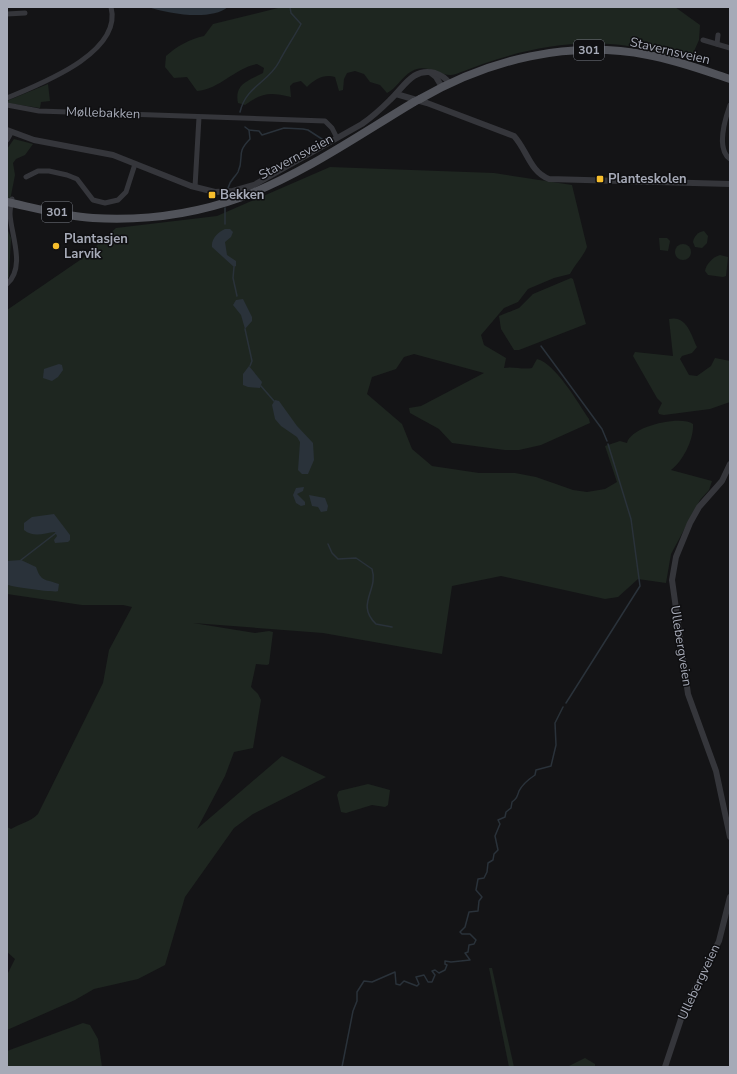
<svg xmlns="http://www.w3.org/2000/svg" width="737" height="1074" font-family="'Nunito Sans',sans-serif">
<rect width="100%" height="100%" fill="#141416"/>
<g fill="#1e2620">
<path d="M282,7H675L700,25L699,40L691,58C670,56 649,49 628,46C568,37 511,52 456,74C444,79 430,65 417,69C403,73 399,87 387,93L380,85L370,82L364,74L355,71L347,73L344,79L343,90L339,91L335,77C324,74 315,79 307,87L301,81L293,83L290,86L291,97C270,92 263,92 245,105L238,103C234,84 248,81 263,73L264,68L257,64C235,68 220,89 197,91L187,77L174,78L165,67L166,56C177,46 190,39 204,36L213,24Z"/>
<path d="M48,84L50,101L41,102L40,108L7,103L9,100Z"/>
<path d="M14,139L33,144L25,155L16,159L13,163L15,175L7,216V149Z"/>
<path d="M330,167L494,173L572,185L587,247C583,257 575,264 570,274L554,278L528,289L518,302L504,308L481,335L484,345L506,358L504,368C514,366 522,370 532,368L537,359C556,364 578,403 589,419L590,423L541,445L519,450H505L452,443L439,429L410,413L409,408L421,406L484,373L414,354L404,357L396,369L372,377L367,394L402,424L412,449L432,466L479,473H515L536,477L573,490L587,492L605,489L617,482L605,446L620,441L627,443C631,426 681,415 693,424C694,439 683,461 671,470L712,481L709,490L700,500L671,554L666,583L638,579L618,597L605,599L501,576L452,586L442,654L323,633L193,623L255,633L269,631L273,632L269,664L267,665L256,664L251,687L258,694L261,700L253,748L234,752L225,776L197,829L282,756L326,777L253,814L234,828L185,897L165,965L138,979L94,989L75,1000L7,1030V975L15,959L7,952V827L11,829C21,823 30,822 38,814L103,683L109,650L132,607L123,605H82L7,594V310L83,258L116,228L217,216Z"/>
<path d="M7,228L11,238L9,277L7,279Z"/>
<path d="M704,231L708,236L707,243L702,248L695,247L693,242C694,236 698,232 704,231Z"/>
<path d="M659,238H667L670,241L668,251L660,250Z"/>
<circle cx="683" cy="252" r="8"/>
<path d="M720,255L728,257L726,276L723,277L708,275L705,271C706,264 713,257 720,255Z"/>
<path d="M571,278L573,279L586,324L519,350H514L501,329L499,316L519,308L533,294Z"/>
<path d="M669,319C687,315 691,335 697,347L692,353L682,356L680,359L689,375L697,376L711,366L715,358L730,361V402L710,409L664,415L659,414L658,411L662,403L657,398L633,356L635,352L673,356Z"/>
<path d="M368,784L390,790L388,805L385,807L372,805L346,813L341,812L337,795L339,791Z"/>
<path d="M489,968H492L514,1067H509Z"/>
<path d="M83,1023L90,1025L98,1039L102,1067H7V1051Z"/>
<path d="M585,1058L595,1064V1067H567Z"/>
</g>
<g fill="#2a323a">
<path d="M148,7H228C211,21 169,14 148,7Z"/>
<path d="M225,229H230L233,232L231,237L225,242L227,255L236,261V266L234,267L212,247C211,239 218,232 225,229Z"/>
<path d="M243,299L252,317V321L245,329L241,315L233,305L236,300Z"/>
<path d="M59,364L62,365L63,370L58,377L52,381L43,378L44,369Z"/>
<path d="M249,366L262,382L260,388L248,387L243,385V374Z"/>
<path d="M275,400L279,401L297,426L313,443L314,460L308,474H302L298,470L300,442L297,437L281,426L275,419L272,405Z"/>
<path d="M304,487L303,491L297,494L305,502V505L301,506L296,503L293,495L296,488Z"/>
<path d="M309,495L325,498L328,506L327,511L321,512L318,507L312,506Z"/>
<path d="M54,514L70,535V540L68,542L55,543L54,540L57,536L55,532C44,533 34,538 24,530V523L32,517Z"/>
<path d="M21,560L36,567C41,582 45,579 59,584L58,591C56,593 13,587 8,585L7,561Z"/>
</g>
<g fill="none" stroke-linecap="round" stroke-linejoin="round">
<g stroke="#2a323a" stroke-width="1.5">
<path d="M240,112C246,86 268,83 279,62C285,50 294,37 301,24L291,13L290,7"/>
<path d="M245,127L249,130L259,131L262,135L284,128L303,129L308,130L325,141"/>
<path d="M228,188C231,178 234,179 238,172C245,157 235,154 250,139L249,130"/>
<path d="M225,224V208"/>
<path d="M234,267L233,278L237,296"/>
<path d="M245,329L252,361L250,366"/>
<path d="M541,346L602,429L607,441"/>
<path d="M261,386L274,401"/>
<path d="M328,544L332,553L338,559L356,558L372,569C379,590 355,604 376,624L392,627"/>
<path d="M21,560L56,533"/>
<path d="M566,703L640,586L631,519L608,444"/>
<path d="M342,1067L353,1011L357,1001V992L364,981L372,982L395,972L396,984L400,985L404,981L417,986L419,984L416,977L424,975L428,982H432L435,975L432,971L435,970L439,973L445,970L447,965L445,964V961L451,962L470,960L465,953L468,952L469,945L474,944L476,940L470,934H462L460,932L465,927L469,912L478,911L479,901L482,897L476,890L478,879L484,878L487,872L488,863L493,860L494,854L498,850L495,836L500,824L498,820L505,817L506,812L511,808L512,802C517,798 517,797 519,791C522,785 529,779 535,775L536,770L551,766L556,745L555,723L563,707"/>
</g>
<g stroke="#35363b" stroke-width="5">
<path d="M7,14L25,13"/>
<path d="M703,40L730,48"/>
<path d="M717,44L718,35"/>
<path d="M7,98C40,84 123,53 111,7"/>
<path d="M7,105L39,111L325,121L332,128L337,138"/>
<path d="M730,105C725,119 716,149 730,159"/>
<path d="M7,140L11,133"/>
<path d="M26,177L38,171H49L67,175L77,179L93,200L105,203L118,200L126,192L135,164"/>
<path d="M195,187L199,117"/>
<path d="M7,284C26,267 11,235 10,214C10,209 11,204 12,199"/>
</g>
<g stroke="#35363b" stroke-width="6">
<path d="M431,73L436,77L442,87"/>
<path d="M396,94L427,103L514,136C527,150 530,172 549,179L730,184"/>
<path d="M7,130L34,140L113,155L191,186L215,192L233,191L254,185L362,124C372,117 381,109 390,100C404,87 413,67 435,73C441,75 446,78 449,83"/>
<path d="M730,464L722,481L699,507L690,523L676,557L672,580L688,694L716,771L730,837"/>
<path d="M665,1067L683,1013L719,941L730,897"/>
</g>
<g stroke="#51535a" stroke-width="8">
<path d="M420,99C490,59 568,40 648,55C676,60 703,70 730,79"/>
<path d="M7,202C35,208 64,216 93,218C143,221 195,214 242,197C303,174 359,135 414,102"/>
</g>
<path stroke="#51535a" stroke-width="8" d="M414,102L420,99"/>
</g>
<g fill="#f7be2c" stroke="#0f0f11" stroke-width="1.5">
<rect x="596" y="175" width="8" height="8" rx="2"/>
<rect x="208" y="191" width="8" height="8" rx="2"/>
<circle cx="56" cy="246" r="4"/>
</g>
<g text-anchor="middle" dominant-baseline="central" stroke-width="3" stroke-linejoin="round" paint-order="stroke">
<g fill="#0f0f11" stroke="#797c85" stroke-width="1">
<rect x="574" y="40" width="30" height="20" rx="3"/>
<rect x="42" y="202" width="30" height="20" rx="3"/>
</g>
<g font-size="12" font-weight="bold" fill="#a6aab7">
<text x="589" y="50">301</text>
<text x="57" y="212">301</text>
</g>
<g font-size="13" fill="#a6aab7" stroke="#0f0f11">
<text transform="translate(670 51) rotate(13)">Stavernsveien</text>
<text transform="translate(103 113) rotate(2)">Møllebakken</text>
<text transform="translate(296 157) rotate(-28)">Stavernsveien</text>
<text transform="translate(681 646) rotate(81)">Ullebergveien</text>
<text transform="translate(699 982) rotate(-65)">Ullebergveien</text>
</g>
<g font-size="13" font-weight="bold" fill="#a6aab7" stroke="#0f0f11" text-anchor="start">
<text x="608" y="179">Planteskolen</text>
<text x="220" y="195">Bekken</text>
<text x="64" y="239">Plantasjen<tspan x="64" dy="15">Larvik</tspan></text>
</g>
</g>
<rect width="737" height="1074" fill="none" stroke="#a6aab7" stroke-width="16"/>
</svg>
